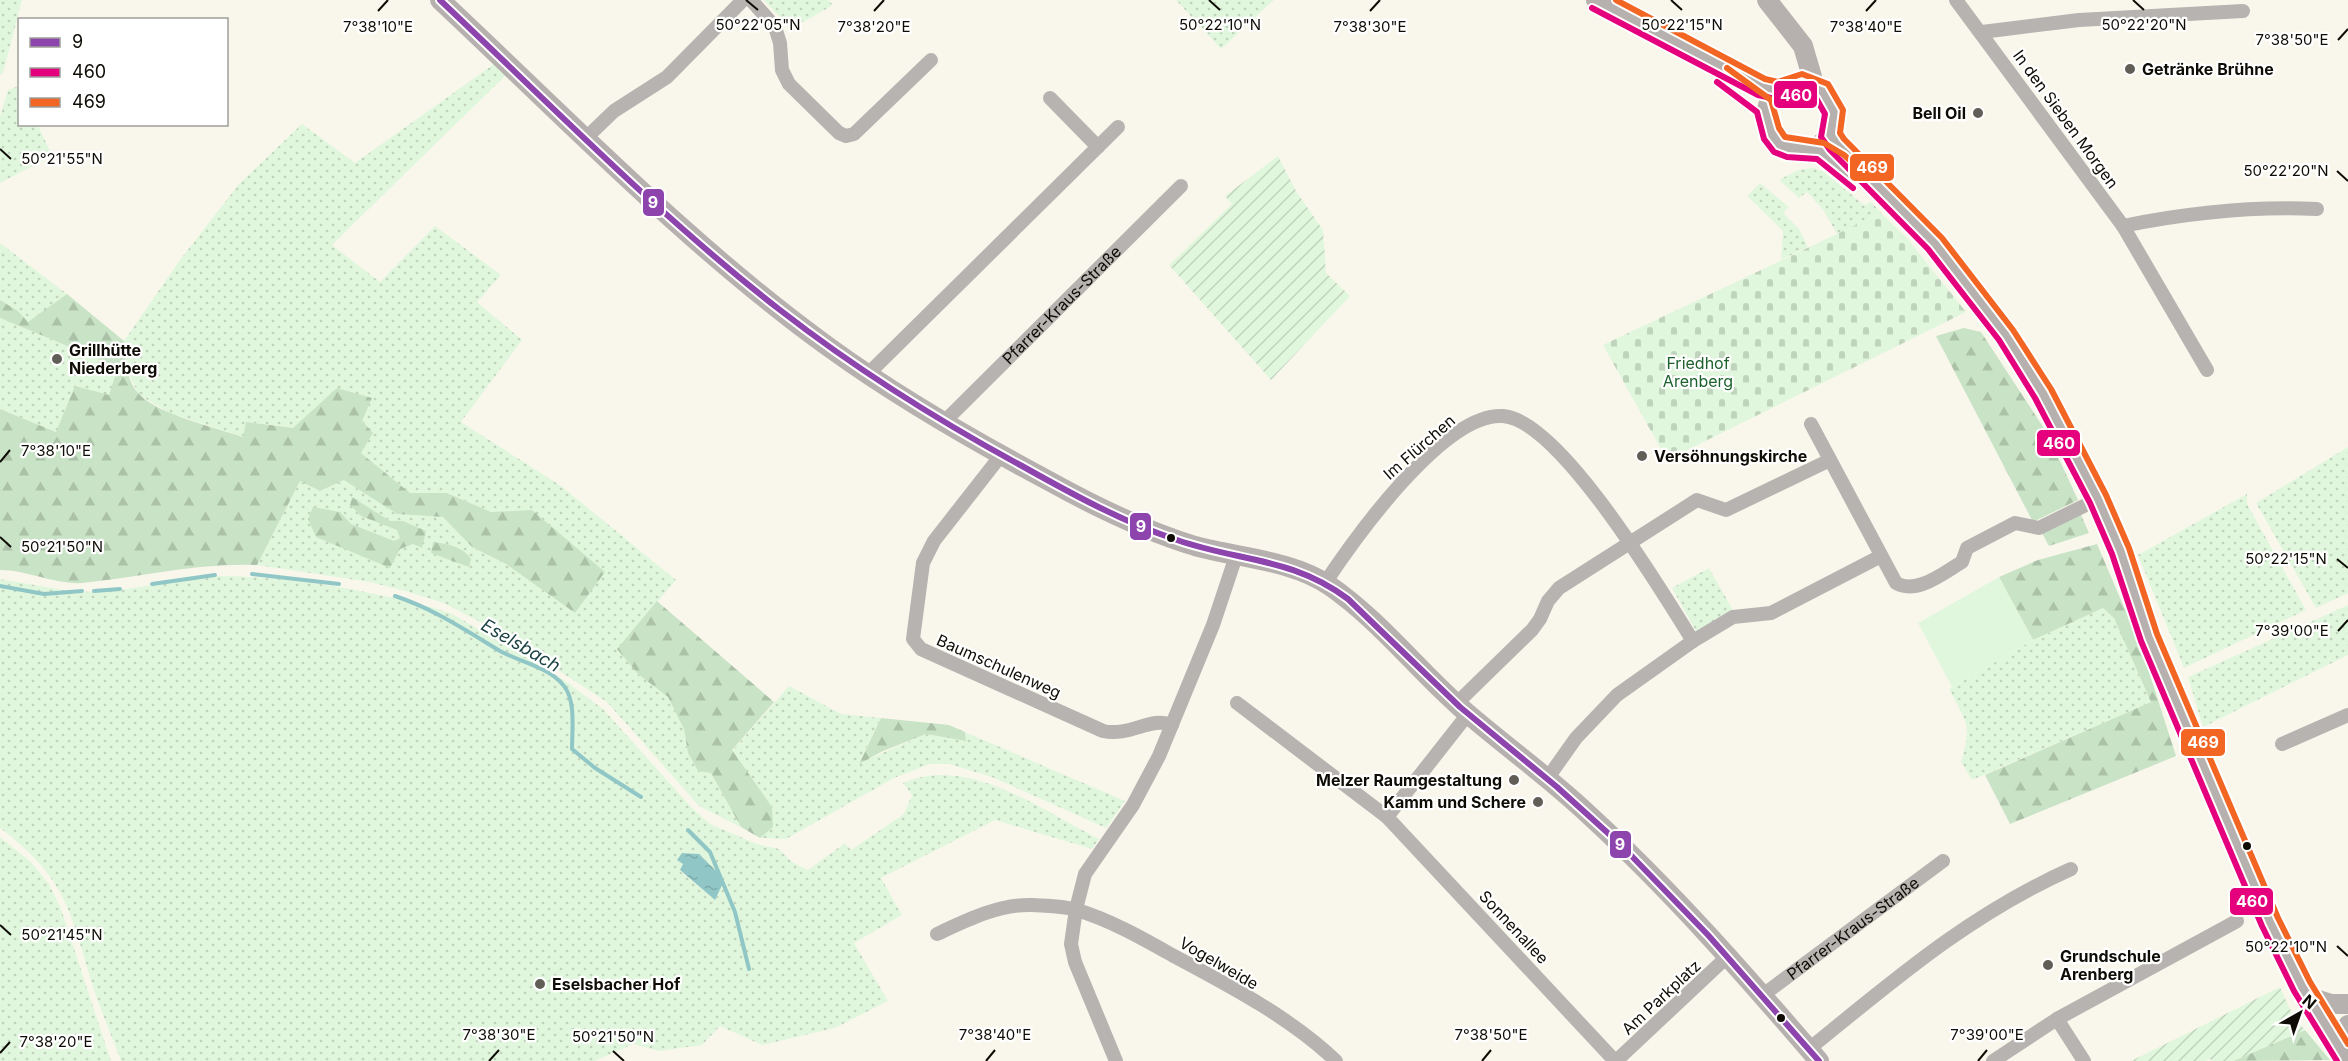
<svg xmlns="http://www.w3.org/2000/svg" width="2348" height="1061" font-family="Inter,sans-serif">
<defs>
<pattern id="grass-dots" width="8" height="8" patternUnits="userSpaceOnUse" patternTransform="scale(1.5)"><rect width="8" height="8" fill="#e1f7dd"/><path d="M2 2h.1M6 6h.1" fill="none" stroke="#c0d3bc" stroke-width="1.8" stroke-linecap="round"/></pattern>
<pattern id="forest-firs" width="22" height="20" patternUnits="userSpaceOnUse" patternTransform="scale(1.5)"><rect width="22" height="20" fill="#c9e3c6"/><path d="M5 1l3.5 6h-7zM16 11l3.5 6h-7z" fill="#abc2a9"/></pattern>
<pattern id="cemetery-stones" width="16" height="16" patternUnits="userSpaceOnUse" patternTransform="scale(1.5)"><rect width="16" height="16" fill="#e1f7dd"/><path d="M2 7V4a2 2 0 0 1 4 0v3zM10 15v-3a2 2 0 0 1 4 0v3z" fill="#c0d3bc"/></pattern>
<pattern id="garden-furrows" width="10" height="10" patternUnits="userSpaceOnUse" patternTransform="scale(1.5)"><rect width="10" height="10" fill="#e1f7dd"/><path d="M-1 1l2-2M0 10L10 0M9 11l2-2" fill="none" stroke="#c0d3bc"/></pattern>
<pattern id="water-ripples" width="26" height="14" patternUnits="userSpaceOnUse" patternTransform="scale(1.5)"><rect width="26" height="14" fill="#90c7c6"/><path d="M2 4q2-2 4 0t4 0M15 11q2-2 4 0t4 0" fill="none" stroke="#7baaa9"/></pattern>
</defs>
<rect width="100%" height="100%" fill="#f9f7ec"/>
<g fill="url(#grass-dots)" fill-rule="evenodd">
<path d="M0,0H22L3,73L0,75Z"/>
<path d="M764,0H828L833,5L791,29Z"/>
<path d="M1176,0H1274L1221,49Z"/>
<path d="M494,64L507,74L332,245L380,282L435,226L501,275L477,302L522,340L461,422L561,486L676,580L617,649L638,674L670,698L684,729L688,753L698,771L711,773L741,827L699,806L607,702L501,633L444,603L405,591L370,582L257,565L300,481L320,491L345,480L397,514L443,517L472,547L506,564L575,613L532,511L491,512L447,493H410L361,453L293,428L246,422L244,437L172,414L139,395L125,366L124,341L180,260L239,184L302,124L355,163Z"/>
<path d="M19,86L20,124L38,125L52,156L0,183V116L8,90Z"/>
<path d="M1812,168L1823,171L1864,205L1871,202L1881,213L1837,234L1824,211L1807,192L1799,198L1779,180L1798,170Z"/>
<path d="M1760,183L1789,207L1783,213L1799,229L1808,247L1781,260L1783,231L1747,196Z"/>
<path d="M0,243L67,294L28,323L18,311L0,300Z"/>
<path d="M0,318L119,367L109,395L56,432L0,409Z"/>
<path d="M2348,447V593L2316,608L2256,503Z"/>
<path d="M2247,494V504L2306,610L2184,668L2138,555Z"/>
<path d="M1709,568L1734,612L1697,633L1672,588Z"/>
<path d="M215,576C274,576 332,584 389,597C412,602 434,606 456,616L564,680L603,709L692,808L710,824L757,844L779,849L792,862L808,870L845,843L851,850L904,814L912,795L903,783C968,754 1043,811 1099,839L1092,849L995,820L881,878L902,915L854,943L888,1001L835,1028L762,1045L720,1026L702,1045L659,1051L633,1044L595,1061H121C112,1036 101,1012 93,987C70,911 67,879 0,828V579L75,592L112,591ZM682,853L699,854L719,874L723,883L715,900L680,871L683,864Z"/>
<path d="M2348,605V655L2203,727L2188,677Z"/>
<path d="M2103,608L2114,617L2151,702L1972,780L1961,762C1972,723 1967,724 1949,689L2033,640Z"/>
<path d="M789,686L841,714L881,718L859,763L926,734L966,741L965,732L1125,801L1106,828L992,777L949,764H930L894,778L786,839L760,838L773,826L732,751Z"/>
<path d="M0,837L30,861L49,884L61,909L111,1061H0Z"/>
</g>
<g fill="url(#forest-firs)">
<path d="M67,294L124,341C125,359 126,380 139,394C157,414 217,428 243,437L246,422L293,428L337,388L372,398L362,421L373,433L361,453L410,493H447L491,512L532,510L605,572L575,613L506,564L472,547L443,517L397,514L344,480L320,491L300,481L257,565C196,563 142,577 82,583C55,585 28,570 0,570V409L56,432L75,386L109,395L118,367L0,318V300L18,311L28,322Z"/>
<path d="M1964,328L1981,332L2047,433L2078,500L2033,522L1936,336Z"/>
<path d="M352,497L390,521H403L426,531L422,548L413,544L400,549L390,568L316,537L308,519L313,507L340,512L351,524L394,541L400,538L397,530L361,516L350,505Z"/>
<path d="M2075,515H2081L2089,533L2049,546L2041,531Z"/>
<path d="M433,542C448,544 462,546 471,559L469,567L431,553Z"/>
<path d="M2097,544L2141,647L2176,756L2010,824L1985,775L2151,702L2114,618L2103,608L2033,640L1999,577L2038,560Z"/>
<path d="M657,601L774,702L732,750L772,807L773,827L760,838L741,827L711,773L698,771L688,753L684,729L668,697L638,674L617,649Z"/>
<path d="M881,718L949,725L965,732L966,741L926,734L883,751L859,764Z"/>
<path d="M2305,1030L2330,1060L2233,1061Z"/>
</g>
<path fill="url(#cemetery-stones)" d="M1881,213L1907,238L1966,312L1667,460L1603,345Z"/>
<g fill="url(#garden-furrows)">
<path d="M1278,156L1296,191L1323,230L1326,273L1350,296L1271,380L1169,265L1232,204L1225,196Z"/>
<path d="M2280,987L2294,1018L2305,1030L2233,1061H2212L2210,1059L2205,1061H2131Z"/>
</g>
<path fill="#e1f7dd" d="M1999,577L2033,640L1952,687L1918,623Z"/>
<path fill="url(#water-ripples)" d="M682,853L699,854L719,874L723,883L715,900L680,870L683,864L677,860Z"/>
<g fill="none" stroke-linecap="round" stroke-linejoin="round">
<g stroke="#90c7c6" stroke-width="4">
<path d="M252,574L339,584"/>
<path d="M152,584L215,575"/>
<path d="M0,586L44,594L82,591"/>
<path d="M94,591L120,589"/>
<path d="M395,596C434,609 465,630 500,651C520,662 549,667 564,686C576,701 572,730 572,749L595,768L641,797"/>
<path d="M688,830L710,852L735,912L749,969"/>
</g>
<g stroke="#b7b3b1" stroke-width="14">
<path d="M751,0L775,27L780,43L782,70L789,84L839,133L846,136L854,134L931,60"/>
<path d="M1956,0L2123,226L2207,370"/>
<path d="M1982,32L2079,20L2243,11"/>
<path d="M1050,98L1098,147"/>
<path d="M587,137L614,111L667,77L743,0"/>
<path d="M2123,226C2187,213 2251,206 2317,209"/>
<path d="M868,374L1118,127"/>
<path id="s1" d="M944,422L1181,186"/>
<path d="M1811,424L1896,583C1917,595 1943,573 1962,562L1967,548L2015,523L2039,528L2098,499"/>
<path d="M1002,454L934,541L923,563L913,639L921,649L1103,731C1130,737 1151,716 1172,725"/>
<path d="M1325,583C1355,538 1444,412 1503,416C1560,420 1662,592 1693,641"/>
<path d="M1237,703L1387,817L1468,714"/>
<path d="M1456,704L1532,630L1540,619L1548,601L1559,588L1697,500L1726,510L1830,460"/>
<path d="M2282,744L2348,715"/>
<path d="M1547,779L1576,738L1617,695L1693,641L1733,617L1771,613L1881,556"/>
<path d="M1387,817L1615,1061"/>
<path d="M937,934C967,920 999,904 1032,905C1046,906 1064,906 1077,910C1110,920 1142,938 1172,955C1228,985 1290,1017 1336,1061"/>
<path id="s2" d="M1763,995L1943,861"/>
<path d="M2057,1019L2084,1061"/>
<path d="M1809,1049C1894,980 1970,914 2071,869"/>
<path d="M1116,1061L1075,962L1071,944L1076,909L1085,874L1133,805L1159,756L1213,625L1236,556"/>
<path d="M1616,1061L1728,956"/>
<path d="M1993,1061L2057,1019L2237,921"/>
</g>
<g stroke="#b6b1ae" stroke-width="20">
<path d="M440,0C566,118 690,247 830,348C899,398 974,441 1049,481C1096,507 1145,531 1195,546C1239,558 1292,560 1330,586C1379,620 1416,668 1460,707C1502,744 1548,776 1589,815C1672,891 1746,976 1819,1061"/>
<path d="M1596,0L1694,49L1762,87L1779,91"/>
<path d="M1767,0L1803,46L1815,87"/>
<circle cx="1800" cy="117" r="34"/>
<path d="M1830,135L1841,150L1935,243L2006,335L2043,393L2098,499L2120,551L2149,637L2270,922L2302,986L2340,1047"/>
<path d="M1813,149L1829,156L1848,171"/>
<path d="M2309,997L2331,1004H2348"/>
<path d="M2340,1047L2348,1025"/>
</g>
<path stroke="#b6b1ae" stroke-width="20" d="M2340,1047L2348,1061"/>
<g stroke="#fff" stroke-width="10">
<path id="bus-1" d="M440,0C551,105 659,216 780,310C856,369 937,420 1022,466C1072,494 1123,522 1177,540C1240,562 1292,557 1348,599L1460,707L1557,787L1620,844L1708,935L1819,1061"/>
</g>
<g stroke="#fff" stroke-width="10">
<g id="bus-2">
<path d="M1592,8L1758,95L1780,100L1801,93L1816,98L1825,114L1821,137L1830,150L1928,249L1999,340L2035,398L2090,503L2112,554L2141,641L2262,926L2294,991L2337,1061"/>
<path d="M1717,82L1757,112L1764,139L1774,152L1787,157L1817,159L1853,188"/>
</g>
</g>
<g stroke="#fff" stroke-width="10">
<g id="bus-3">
<path d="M1616,0L1765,79L1778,82L1802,74L1828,84L1843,110L1840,133L1844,139L1942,238L2013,330L2051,389L2106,495L2129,548L2157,634L2278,918L2310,982L2348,1044"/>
<path d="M1727,68L1771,100L1779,128L1785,137L1824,143L1844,155L1865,174"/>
</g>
</g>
<use href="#bus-1" stroke="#8e44ad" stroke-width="6"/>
<use href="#bus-2" stroke="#e5007d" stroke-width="6"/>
<use href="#bus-3" stroke="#f26522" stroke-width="6"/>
</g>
<path fill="none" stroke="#0e0c05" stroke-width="2" d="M746,0L758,10M1209,0L1220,10M1671,0L1682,10M2133,0L2144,10M378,11L388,0M874,11L884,0M1370,11L1380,0M1866,11L1876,0M2338,40L2348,29M0,149L11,159M2337,171L2348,181M0,462L10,450M0,537L11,547M2337,559L2348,568M2338,631L2348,620M0,925L11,935M2337,946L2348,956M613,1051L624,1061M0,1053L10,1042M489,1061L499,1050M986,1061L995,1050M1482,1061L1491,1050M1978,1061L1987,1050"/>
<g fill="#605e56" stroke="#fff" stroke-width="2">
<circle cx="2130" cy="69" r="6"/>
<circle cx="1978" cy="113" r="6"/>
<circle cx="57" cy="359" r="6"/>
<circle cx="1642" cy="456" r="6"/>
<circle cx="1514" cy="780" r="6"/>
<circle cx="1538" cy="802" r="6"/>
<circle cx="2048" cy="965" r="6"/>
<circle cx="540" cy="984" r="6"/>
</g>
<g fill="#0e0c05" stroke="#fff" stroke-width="2">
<circle cx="1171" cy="538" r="5"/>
<circle cx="2247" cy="846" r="5"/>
<circle cx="1781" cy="1018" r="5"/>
</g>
<g text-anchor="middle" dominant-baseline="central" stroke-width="4.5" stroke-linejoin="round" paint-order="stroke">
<g font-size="16" font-weight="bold" fill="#0e0c05" stroke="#fff" text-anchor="start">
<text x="2142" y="69">Getränke Brühne</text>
<text x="1966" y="113" text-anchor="end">Bell Oil</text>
<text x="69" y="350">Grillhütte<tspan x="69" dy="18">Niederberg</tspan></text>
<text x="1654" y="456">Versöhnungskirche</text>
<text x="1502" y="780" text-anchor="end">Melzer Raumgestaltung</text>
<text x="1526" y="802" text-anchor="end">Kamm und Schere</text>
<text x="2060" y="956">Grundschule<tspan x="2060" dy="18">Arenberg</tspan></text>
<text x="552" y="984">Eselsbacher Hof</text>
</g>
<g font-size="16" fill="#0e0c05" stroke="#fff">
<text transform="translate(2066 119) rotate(54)">In den Sieben Morgen</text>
<text stroke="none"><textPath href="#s1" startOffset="166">Pfarrer-Kraus-Straße</textPath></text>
<text transform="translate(1419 447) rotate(-41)">Im Flürchen</text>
<text transform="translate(999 666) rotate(24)">Baumschulenweg</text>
<text transform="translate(1514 927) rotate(47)">Sonnenallee</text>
<text stroke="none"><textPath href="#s2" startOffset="112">Pfarrer-Kraus-Straße</textPath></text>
<text transform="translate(1219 963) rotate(30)">Vogelweide</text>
<text transform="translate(1661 997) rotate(-43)">Am Parkplatz</text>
</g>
<g font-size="16" fill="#1d622d" stroke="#fff">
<text x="1698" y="363">Friedhof<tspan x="1698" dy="18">Arenberg</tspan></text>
</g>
<g font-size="18" font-style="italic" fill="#1c4243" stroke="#fff">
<text transform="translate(521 645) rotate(30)">Eselsbach</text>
</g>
</g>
<g font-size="15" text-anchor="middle" fill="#0e0c05" stroke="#fff" stroke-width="4.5" stroke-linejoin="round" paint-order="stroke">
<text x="758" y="30">50°22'05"N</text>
<text x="1220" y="30">50°22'10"N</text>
<text x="1682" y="30">50°22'15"N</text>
<text x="2144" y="30">50°22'20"N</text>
<text x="378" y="32">7°38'10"E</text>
<text x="874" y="32">7°38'20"E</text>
<text x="1370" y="32">7°38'30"E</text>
<text x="1866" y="32">7°38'40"E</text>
<text x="2292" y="45">7°38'50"E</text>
<text x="62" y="164">50°21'55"N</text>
<text x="2286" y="176">50°22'20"N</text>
<text x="56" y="456">7°38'10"E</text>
<text x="62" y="552">50°21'50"N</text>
<text x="2286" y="564">50°22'15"N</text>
<text x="2292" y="636">7°39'00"E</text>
<text x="62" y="940">50°21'45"N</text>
<text x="2286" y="952">50°22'10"N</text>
<text x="499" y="1040">7°38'30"E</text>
<text x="995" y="1040">7°38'40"E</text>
<text x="1491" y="1040">7°38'50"E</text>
<text x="1987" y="1040">7°39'00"E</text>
<text x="613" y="1042">50°21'50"N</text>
<text x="56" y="1047">7°38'20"E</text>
</g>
<g stroke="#fff" stroke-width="2">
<rect x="1773" y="80" width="45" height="29" rx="6" fill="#e5007d"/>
<rect x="1849" y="153" width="46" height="29" rx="6" fill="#f26522"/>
<rect x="642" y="188" width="23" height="29" rx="6" fill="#8e44ad"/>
<rect x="2036" y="429" width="45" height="28" rx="6" fill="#e5007d"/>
<rect x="1129" y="512" width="23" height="29" rx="6" fill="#8e44ad"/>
<rect x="2180" y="728" width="46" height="29" rx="6" fill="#f26522"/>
<rect x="1609" y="830" width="23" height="29" rx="6" fill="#8e44ad"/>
<rect x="2229" y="887" width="45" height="29" rx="6" fill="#e5007d"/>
</g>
<g font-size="16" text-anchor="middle" font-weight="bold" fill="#fff">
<text x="1796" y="101">460</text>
<text x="1872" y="173">469</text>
<text x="653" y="208">9</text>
<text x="2059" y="449">460</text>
<text x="1141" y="532">9</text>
<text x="2203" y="748">469</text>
<text x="1620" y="850">9</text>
<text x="2252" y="907">460</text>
</g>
<rect x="18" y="18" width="210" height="108" fill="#ffffff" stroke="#9f9e9b" stroke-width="1.5"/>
<rect x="30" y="38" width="30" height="9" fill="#8e44ad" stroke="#9f9e9b" stroke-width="1.5"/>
<text x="72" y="48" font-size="18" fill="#0e0c05">9</text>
<rect x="30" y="68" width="30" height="9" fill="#e5007d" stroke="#9f9e9b" stroke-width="1.5"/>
<text x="72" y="78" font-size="18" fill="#0e0c05">460</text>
<rect x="30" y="98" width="30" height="9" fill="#f26522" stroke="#9f9e9b" stroke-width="1.5"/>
<text x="72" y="108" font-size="18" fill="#0e0c05">469</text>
<g transform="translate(2300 1013) rotate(40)" stroke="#ffffff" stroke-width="4.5" paint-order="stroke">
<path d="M0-4.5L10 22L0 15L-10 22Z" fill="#0e0c05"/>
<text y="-9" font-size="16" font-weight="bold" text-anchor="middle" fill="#0e0c05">N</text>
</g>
</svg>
